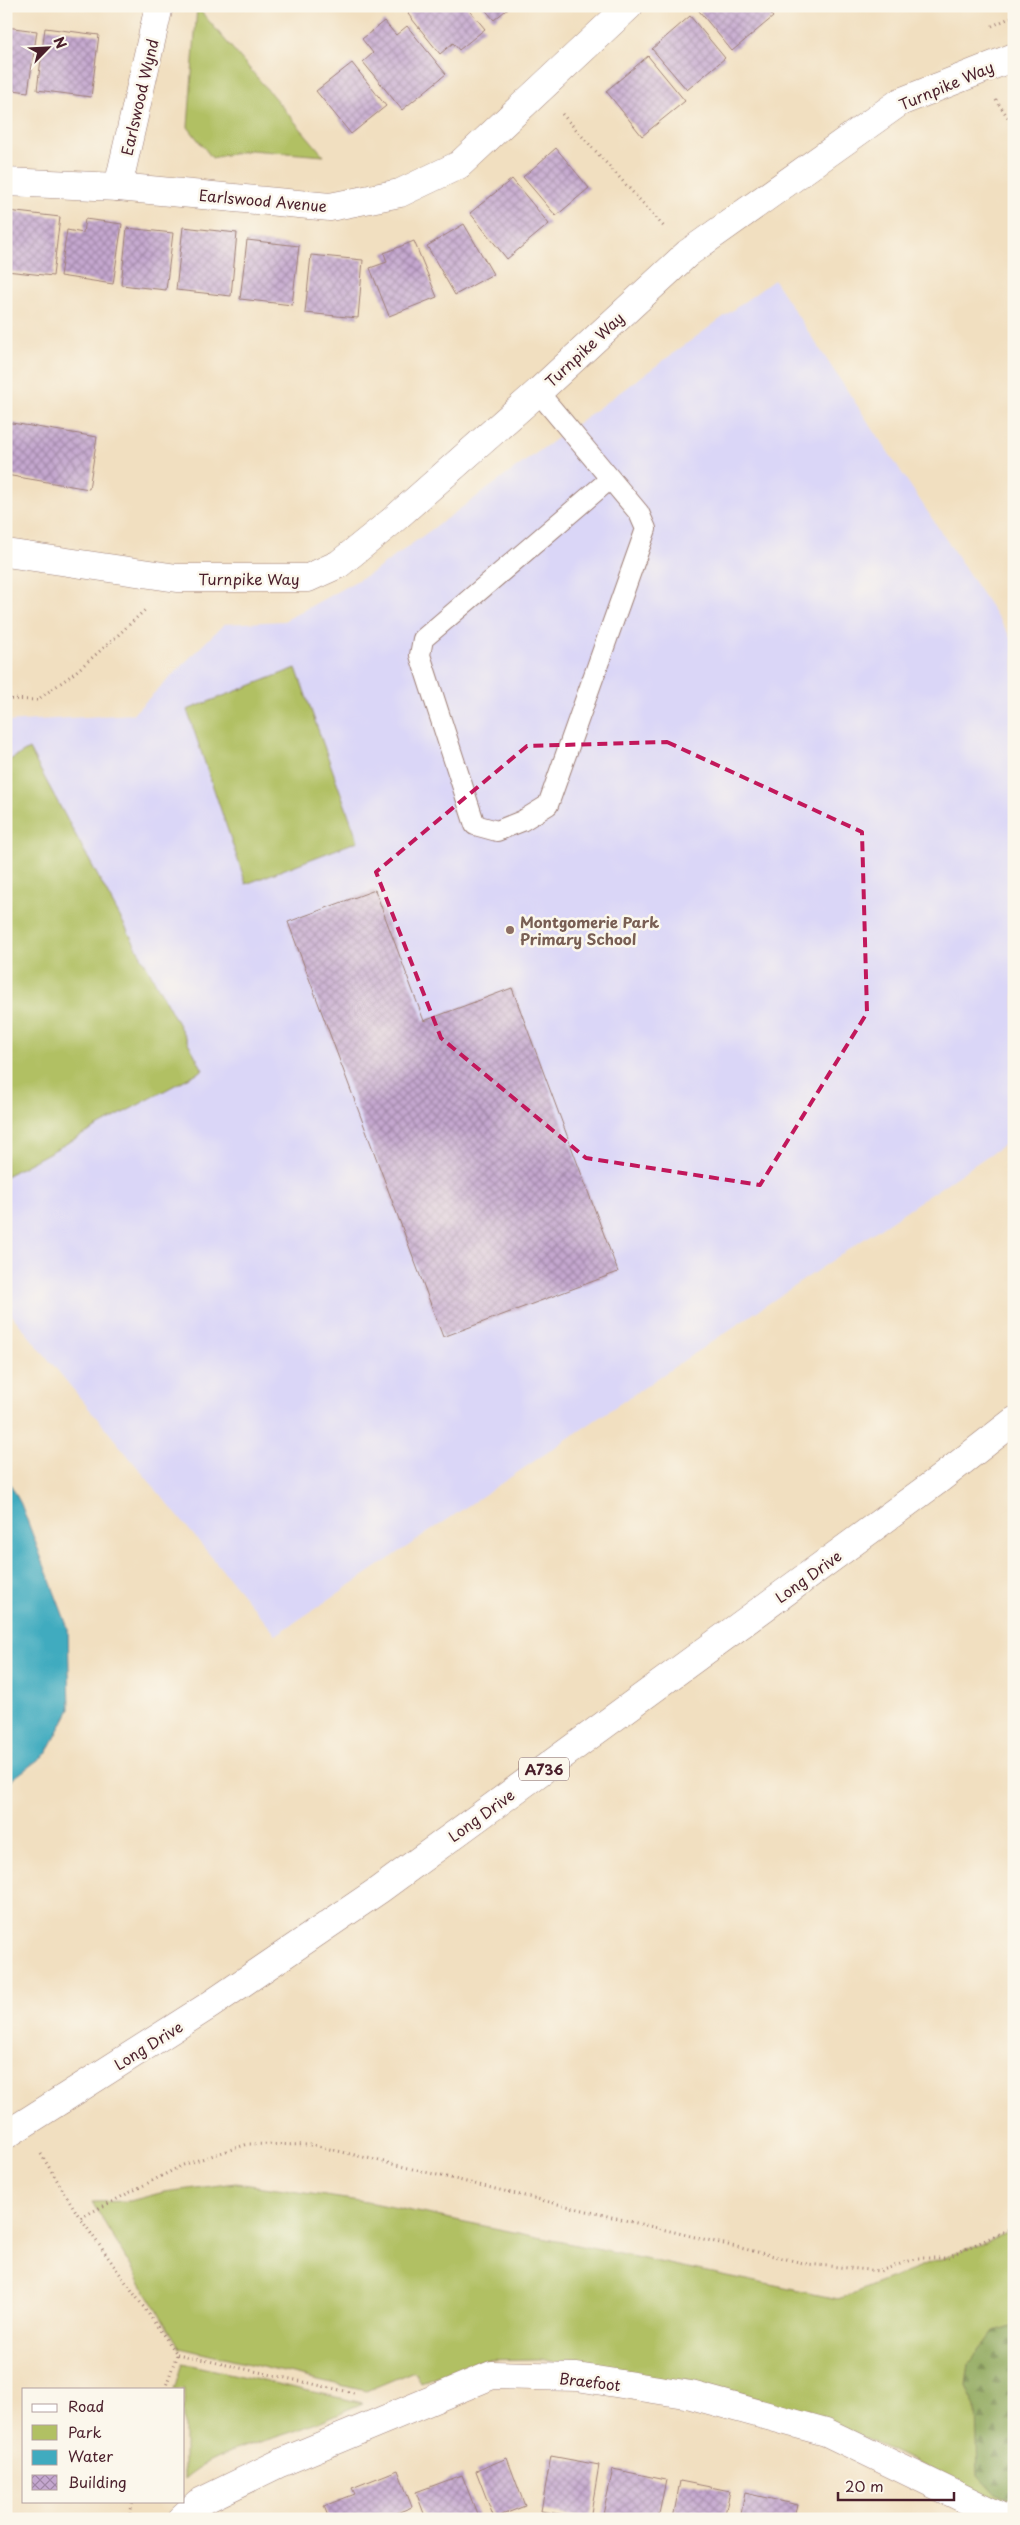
<svg xmlns="http://www.w3.org/2000/svg" width="1020" height="2525" font-family="'Playpen Sans',sans-serif">
<defs>
<pattern id="forest-firs" width="22" height="20" patternUnits="userSpaceOnUse" patternTransform="scale(1.25)"><rect width="22" height="20" fill="#8ca659"/><path d="M5 1l3.5 6h-7zM16 11l3.5 6h-7z" fill="#74874a"/></pattern>
<pattern id="building-cross-hatch" width="8" height="8" patternUnits="userSpaceOnUse" patternTransform="scale(1.25)"><rect width="8" height="8" fill="#c4a7cf"/><path d="M0 0l8 8M0 8l8-8" fill="none" stroke="#a187a8"/></pattern>
</defs>
<rect width="100%" height="100%" fill="#fbf7ec"/>
<filter id="ink" filterUnits="userSpaceOnUse"><feTurbulence type="fractalNoise" baseFrequency=".02" numOctaves="2"/><feDisplacementMap in="SourceGraphic" scale="10" xChannelSelector="R" yChannelSelector="G"/><feConvolveMatrix kernelMatrix="1 2 1 2 8 2 1 2 1" color-interpolation-filters="sRGB"/></filter>
<filter id="wash" filterUnits="userSpaceOnUse"><feTurbulence type="fractalNoise" baseFrequency=".0096" numOctaves="4" result="noise"/><feDisplacementMap in="SourceGraphic" scale="20" xChannelSelector="R" yChannelSelector="G"/><feGaussianBlur stdDeviation="1.12" result="paint"/><feColorMatrix in="noise" values="0 0 0 0 0 0 0 0 0 0 0 0 0 0 0 0 0 1.4 0 .05"/><feComposite in="paint" operator="in"/></filter>
<g filter="url(#wash)">
<rect width="100%" height="100%" fill="#f1dfc0"/>
<path fill="#dad6f7" d="M774,280L1014,642V1138L276,1635L6,1308V722L133,714L224,624L284,621L376,570Z"/>
<g fill="#b1c063" stroke="#7e7047">
<path d="M197,7L324,156L250,150L212,158L188,127Z"/>
<path d="M296,668L358,841L246,884L187,710Z"/>
<path d="M29,749L203,1070L6,1176V762Z"/>
<path d="M236,2183L373,2203L838,2299L1014,2231V2506L1004,2504L811,2413L540,2359L478,2360L420,2383L414,2371L366,2391L180,2348L92,2202L130,2201L164,2192Z"/>
<path d="M182,2363L363,2403C343,2411 323,2421 303,2428C263,2443 217,2450 184,2479V2389H174Z"/>
</g>
<path fill="url(#forest-firs)" stroke="#6b6242" d="M1014,2325V2501L995,2493L978,2475L976,2408L966,2386L969,2364L994,2331Z"/>
<path fill="#40abbf" stroke="#456575" d="M6,1476L21,1504L68,1628L70,1709L47,1753L6,1784Z"/>
<g id="blocks">
<g fill="url(#building-cross-hatch)">
<path d="M415,6H466L485,29L459,50L453,43L440,54L408,14Z"/>
<path d="M482,6H511L494,20Z"/>
<path d="M695,6H764L773,17L732,51Z"/>
<path d="M690,16L725,58L687,90L652,49Z"/>
<path d="M384,21L396,35L407,26L446,74L402,110L363,62L373,53L362,39Z"/>
<path d="M6,27L37,31L28,92L6,89Z"/>
<path d="M45,28L99,35L91,97L37,90Z"/>
<path d="M648,56L685,101L642,136L606,91Z"/>
<path d="M352,63L386,106L351,134L316,91Z"/>
<path d="M556,148L589,188L556,216L523,177Z"/>
<path d="M512,179L549,224L507,259L470,213Z"/>
<path d="M8,211L60,217L53,276L6,271Z"/>
<path d="M85,219L122,224L113,284L60,276L67,230L83,233Z"/>
<path d="M464,224L493,274L455,295L427,246Z"/>
<path d="M183,227L237,233L231,296L176,290Z"/>
<path d="M127,228L173,233L166,290L121,285Z"/>
<path d="M247,240L299,246L292,305L240,299Z"/>
<path d="M414,241L437,297L389,316L370,268L387,262L384,253Z"/>
<path d="M311,255L363,260L358,318L305,313Z"/>
<path d="M6,422L97,437L89,489L6,475Z"/>
<path d="M375,890L424,1021L512,988L618,1272L443,1337L288,922Z"/>
<path d="M551,2456L599,2465L590,2519L541,2511Z"/>
<path d="M507,2458L525,2506L494,2518L476,2471Z"/>
<path d="M613,2469L666,2480L658,2519H602Z"/>
<path d="M398,2470L412,2507L387,2517L388,2519H329L324,2506L355,2494L352,2488Z"/>
<path d="M462,2475L479,2519H426L416,2492Z"/>
<path d="M680,2481L730,2491L724,2519H673Z"/>
<path d="M745,2493L798,2505L794,2519H740Z"/>
</g>
</g>
</g>
<g filter="url(#ink)">
<use href="#blocks" fill-opacity="0" stroke="#9e7f76" stroke-width="1"/>
<g fill="none" stroke-linecap="round" stroke-linejoin="round">
<g stroke="#9e7f76" stroke-width="22">
<path id="service" d="M538,392L639,513L646,529L548,805L522,821L497,831L475,825L420,655L423,639L610,479"/>
</g>
<g stroke="#9e7f76" stroke-width="29">
<g id="minor">
<path d="M6,182L118,187L330,207L400,193L459,165L629,6"/>
<path d="M118,187L159,6"/>
<path d="M6,553L177,578H308L339,564L391,522L538,392L688,253L900,102L1014,57"/>
<path d="M181,2519L198,2503L280,2463L492,2375L577,2377L691,2395L826,2432L1006,2519"/>
</g>
</g>
<g stroke="#9e7f76" stroke-width="29">
<path id="primary" d="M61,2100L210,2005L379,1890L937,1481L1014,1421"/>
</g>
<g stroke="#9e7f76" stroke-width="3" stroke-dasharray="1 4" stroke-linecap="butt">
<path d="M992,26L1014,16"/>
<path d="M996,100L1014,126"/>
<path d="M562,114L665,228"/>
<path d="M6,699L37,700L72,675L115,638L147,608"/>
<path d="M41,2154L80,2218"/>
<path d="M177,2354L354,2393"/>
<path d="M165,2389L177,2354L80,2218L183,2165L248,2144L313,2145L807,2264L880,2271L918,2258H946L1014,2227"/>
<path d="M129,2519L133,2501"/>
</g>
<use href="#service" stroke="#fff" stroke-width="20"/>
<use href="#minor" stroke="#fff" stroke-width="28"/>
<use href="#primary" stroke="#fff" stroke-width="28"/>
<g stroke="#9e7f76" stroke-width="29" stroke-linecap="butt">
<path id="primary-bridge" d="M6,2135L61,2100"/>
</g>
<use href="#primary-bridge" stroke="#fff" stroke-width="28"/>
</g>
</g>
<path fill="none" stroke="#c2185b" stroke-width="4" stroke-dasharray="10 6" stroke-linejoin="round" d="M667,742L862,832L867,1013L760,1185L586,1158L441,1038L376,872L527,746Z"/>
<circle fill="#8d6e63" stroke="#fbf7ec" stroke-width="2" cx="510" cy="930" r="5"/>
<g text-anchor="middle" dominant-baseline="central" stroke-width="5" stroke-linejoin="round" paint-order="stroke">
<rect fill="#fbf7ec" stroke="#7f6065" stroke-width="1" x="519" y="1757.5" width="50" height="23" rx="4"/>
<g font-size="14" font-weight="bold" fill="#4a1f2b">
<text x="544" y="1769">A736</text>
</g>
<g font-size="15" fill="#4a1f2b" stroke="#fbf7ec">
<text transform="translate(946 85) rotate(-23)">Turnpike Way</text>
<text transform="translate(139 97) rotate(-77)">Earlswood Wynd</text>
<text transform="translate(263 200) rotate(5)">Earlswood Avenue</text>
<text transform="translate(584 349) rotate(-43)">Turnpike Way</text>
<text x="249" y="578">Turnpike Way</text>
<text transform="translate(808 1576) rotate(-36)">Long Drive</text>
<text transform="translate(481 1815) rotate(-36)">Long Drive</text>
<text transform="translate(148 2045) rotate(-32)">Long Drive</text>
<text transform="translate(590 2381) rotate(7)">Braefoot</text>
</g>
<g font-size="15" font-weight="bold" fill="#785e54" stroke="#fbf7ec" text-anchor="start">
<text x="520" y="921">Montgomerie Park<tspan x="520" dy="17">Primary School</tspan></text>
</g>
</g>
<rect width="1020" height="2525" fill="none" stroke="#fbf7ec" stroke-width="25"/>
<rect x="22" y="2388" width="162" height="115" fill="#fbf7ec" stroke="#b4a19f"/>
<rect x="32" y="2404" width="25" height="8" fill="#ffffff" stroke="#b4a19f"/>
<text x="68" y="2412" font-size="15" fill="#4a1f2b">Road</text>
<rect x="32" y="2425" width="25" height="15" fill="#b1c063" stroke="#b4a19f"/>
<text x="68" y="2438" font-size="15" fill="#4a1f2b">Park</text>
<rect x="32" y="2450" width="25" height="15" fill="#40abbf" stroke="#b4a19f"/>
<text x="68" y="2462" font-size="15" fill="#4a1f2b">Water</text>
<rect x="32" y="2475" width="25" height="15" fill="url(#building-cross-hatch)" stroke="#b4a19f"/>
<text x="68" y="2488" font-size="15" fill="#4a1f2b">Building</text>
<g transform="translate(48 48) rotate(66)" stroke="#fbf7ec" stroke-width="4" paint-order="stroke">
<path d="M0-4L9 19L0 12L-9 19Z" fill="#4a1f2b"/>
<text y="-8" font-size="14" font-weight="bold" text-anchor="middle" fill="#4a1f2b">N</text>
</g>
<path d="M838 2492v8h116v-8" fill="none" stroke="#4a1f2b" stroke-width="2.5"/>
<text x="845" y="2492" font-size="15" fill="#4a1f2b" stroke="#fbf7ec" stroke-width="4" paint-order="stroke">20 m</text>
</svg>
